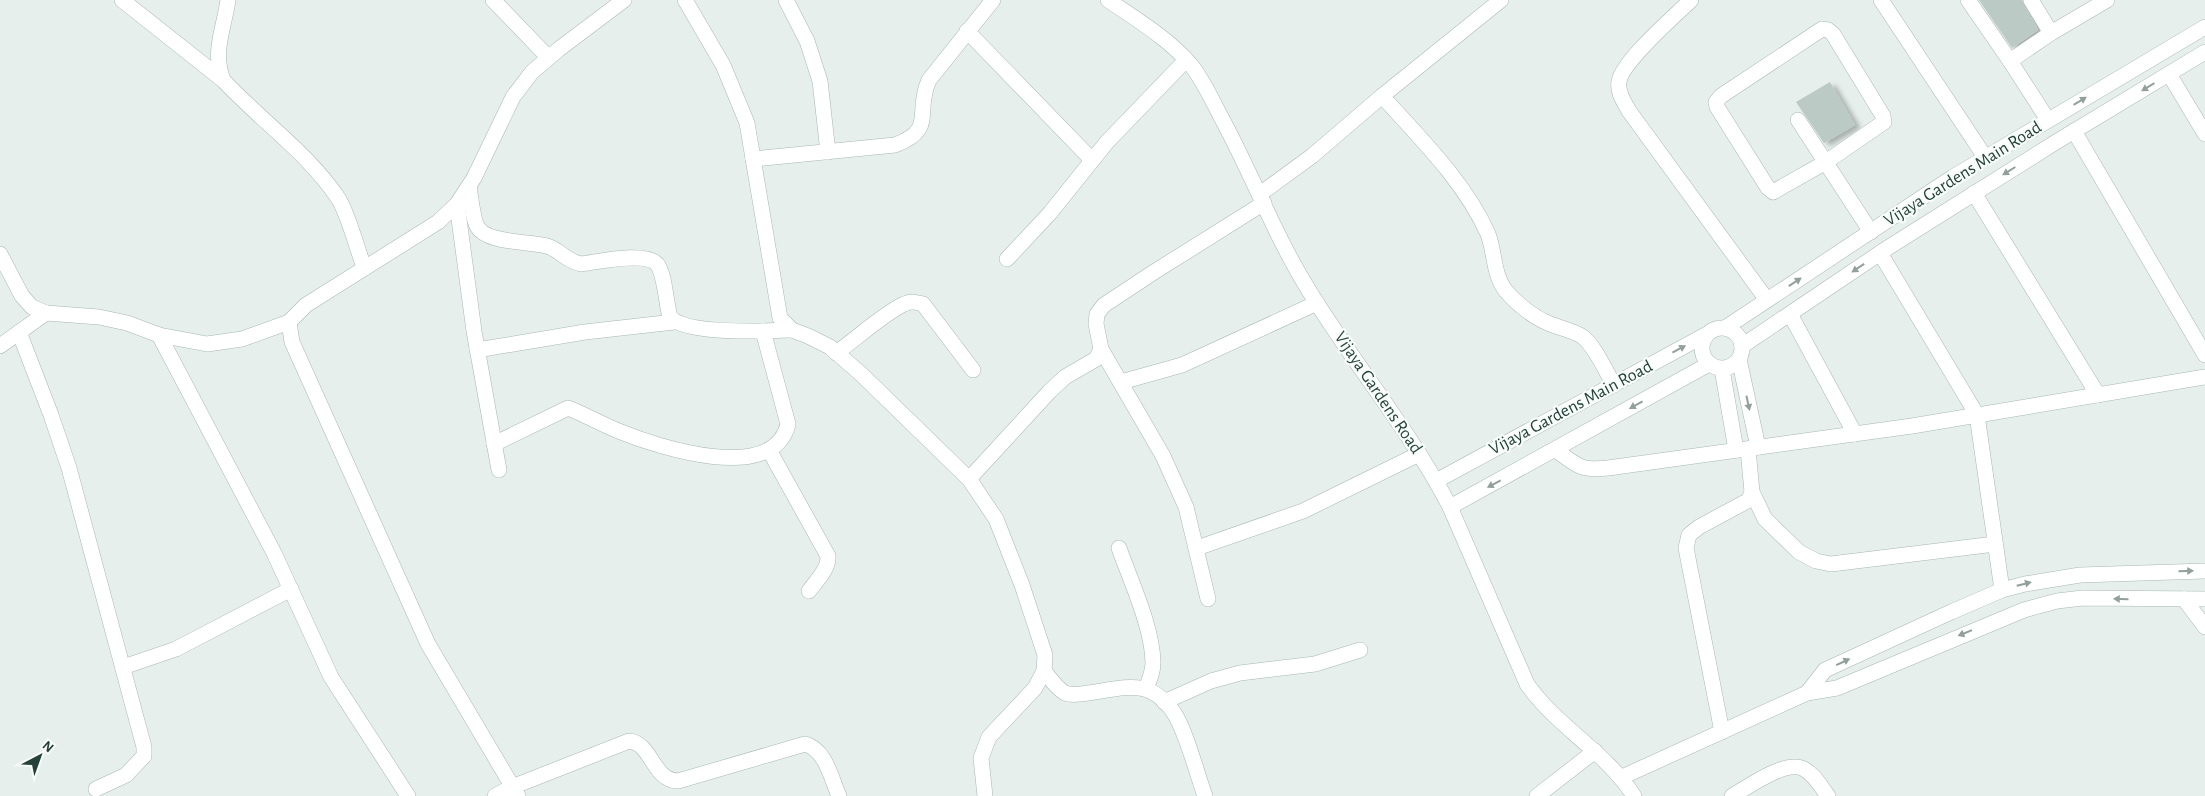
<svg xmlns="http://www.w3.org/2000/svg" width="2205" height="796" font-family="'Alegreya Sans',sans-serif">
<defs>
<filter id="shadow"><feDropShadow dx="5.5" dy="3" stdDeviation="2.5" flood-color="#0004"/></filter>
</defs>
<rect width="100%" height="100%" fill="#e6efeb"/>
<g fill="#bbcac4" filter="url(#shadow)">
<path d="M1979,0H2022L2038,30L2012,48Z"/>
<path d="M1830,82L1855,125L1824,143L1796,102Z"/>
</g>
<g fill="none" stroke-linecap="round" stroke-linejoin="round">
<g stroke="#a8b8b2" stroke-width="16">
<g id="street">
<path d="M122,0L223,80"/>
<path d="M228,0C224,29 212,51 223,80C259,119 309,154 338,198C348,213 357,249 364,267"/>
<path d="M493,0L548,57"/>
<path d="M685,0L723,65L747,123L780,318L792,330L808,336L830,347L861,374L969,479L996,519L1022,585L1045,655L1044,671L1035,688L989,737L981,758L985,796"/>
<path d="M786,0L807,41L820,81L828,152"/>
<path d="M1108,0C1137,20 1168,38 1191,65C1203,80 1212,100 1221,117C1252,174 1274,234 1308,289C1353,363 1410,430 1450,507L1527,684C1557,727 1606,752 1634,796"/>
<path d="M1691,0C1675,16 1621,62 1619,82C1617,92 1624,102 1629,111L1767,300"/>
<path d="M1881,0L1985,157"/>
<path d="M1968,0L2010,61"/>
<path d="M2031,0L2051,33"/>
<path d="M1822,29L1828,30L1833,34L1883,116L1884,122L1826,162L1773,192L1768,188L1717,107L1716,102L1721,96Z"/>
<path d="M967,31L1092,160"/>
<path d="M2169,74L2205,134"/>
<path d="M1382,96C1419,137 1465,182 1488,234C1495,252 1493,275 1506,291C1516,303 1533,317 1548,323C1558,328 1573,330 1583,337C1596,348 1605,370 1614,385"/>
<path d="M1798,120L1871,232"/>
<path d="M2048,120L2010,61L2051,33L2107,0"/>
<path d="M2074,131L2205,355"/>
<path d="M753,159L895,145C937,129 914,113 929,80L993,0"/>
<path d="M469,186C471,198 472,212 476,224C483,244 529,241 547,246C560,250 566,261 581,264C598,262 645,251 657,264C665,274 666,304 670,317C686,335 767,331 792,330"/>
<path d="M1974,193L2098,395"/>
<path d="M1260,194L1312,156L1382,96L1501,0"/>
<path d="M457,204L474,331L499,470"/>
<path d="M1880,253L1977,415L2002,590"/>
<path d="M0,254L22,296L32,307L46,313L99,317L127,323L159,335L207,344L242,339L289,322"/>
<path d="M1007,259L1050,213L1107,142L1186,60"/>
<path d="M1790,314L1855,434"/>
<circle cx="1722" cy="348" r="20"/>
<path d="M1725,328L1953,177L2205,27"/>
<path d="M19,332L51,415L69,468L144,747V756L126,775L96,789"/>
<path d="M159,335L274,553L331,677L408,796"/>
<path d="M0,346L46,313"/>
<path d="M1742,346L1889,247L2056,142L2205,52"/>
<path d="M1101,349L1163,456L1186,507L1208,599"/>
<path d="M477,350L585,332L674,322"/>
<path d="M836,353C856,339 883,314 904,304C911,301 916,302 923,304L973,370"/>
<path d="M1739,359L1758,447"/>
<path d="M1722,369L1736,450"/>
<path d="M1121,382L1182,365L1317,303"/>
<path d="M494,444L568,408C586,415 603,425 621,432C658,447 774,485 788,424L763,331"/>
<path d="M769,450L828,556C829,569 816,581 809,591"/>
<path d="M1556,450C1577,466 1581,471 1608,468L1912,426L2205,377"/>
<path d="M969,479L1049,392L1065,377L1096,359L1101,349L1096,324L1097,314L1104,305L1154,272L1264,203"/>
<path d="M1436,481L1707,334"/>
<path d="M1752,492L1765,519L1799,552L1816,561L1831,564L1995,544"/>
<path d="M1450,507L1709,364"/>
<path d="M1119,548C1131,582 1152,626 1153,662C1153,672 1150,679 1146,688"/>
<path d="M1197,548L1303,511L1419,454"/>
<path d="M2184,599L2205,627"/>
<path d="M123,667L176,649L291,589"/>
<path d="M1044,671C1050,678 1056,688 1065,693C1072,696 1081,694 1088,693C1125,688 1150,677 1174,713C1186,731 1197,774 1205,796"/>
<path d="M1807,693L1825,670L1951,612L2002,590L2025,584L2080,575L2205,571"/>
<path d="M1164,702L1211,681L1240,673L1315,664L1360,650"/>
<path d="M1722,732L1686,548L1689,535L1699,527L1749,500L1752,492L1748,449"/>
<path d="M1622,777L1807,693L1837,688L2024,610L2057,601L2083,598L2205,599"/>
<path d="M495,796L512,787L629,741C652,743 652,780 678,781L805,744C826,750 831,778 839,796"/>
<path d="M518,796L428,644L292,342L289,322L306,305L438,222L457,204L474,178L513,97L532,72L559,49L624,0"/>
<path d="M1537,796L1595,751"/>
<path d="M1732,796C1748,787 1786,759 1804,769C1815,775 1821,787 1828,796"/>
</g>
</g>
<use href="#street" stroke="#fff" stroke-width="15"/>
</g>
<defs><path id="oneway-solid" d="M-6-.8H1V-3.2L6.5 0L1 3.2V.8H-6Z" transform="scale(1.25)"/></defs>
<g fill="#92a09c">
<use href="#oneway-solid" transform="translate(2148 87) rotate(149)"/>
<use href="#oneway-solid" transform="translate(2080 101) rotate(-31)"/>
<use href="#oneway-solid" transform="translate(2009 171) rotate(148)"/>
<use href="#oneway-solid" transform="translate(1858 268) rotate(146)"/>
<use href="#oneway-solid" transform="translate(1795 282) rotate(-33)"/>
<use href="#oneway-solid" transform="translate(1679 349) rotate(-28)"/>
<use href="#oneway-solid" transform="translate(1748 403) rotate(78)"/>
<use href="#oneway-solid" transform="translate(1636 405) rotate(151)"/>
<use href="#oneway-solid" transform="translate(1494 484) rotate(152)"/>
<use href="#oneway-solid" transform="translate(2186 571) rotate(-1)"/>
<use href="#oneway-solid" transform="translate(2024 584) rotate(-14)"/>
<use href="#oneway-solid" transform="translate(2121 599) rotate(-179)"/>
<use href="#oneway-solid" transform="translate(1965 633) rotate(158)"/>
<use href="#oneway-solid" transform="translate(1843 662) rotate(-25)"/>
</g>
<g text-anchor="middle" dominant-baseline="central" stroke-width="4.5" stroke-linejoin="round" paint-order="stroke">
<g font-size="18" fill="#24423a" stroke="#f7fbf9">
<text transform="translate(1963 174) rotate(-32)">Vijaya Gardens Main Road</text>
<text transform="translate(1378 393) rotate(56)">Vijaya Gardens Road</text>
<text transform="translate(1571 408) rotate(-28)">Vijaya Gardens Main Road</text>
</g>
</g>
<g transform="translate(40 756) rotate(41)" stroke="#f7fbf9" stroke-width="4" paint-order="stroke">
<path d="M0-4L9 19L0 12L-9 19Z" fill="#24423a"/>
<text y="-8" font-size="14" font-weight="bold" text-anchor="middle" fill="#24423a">N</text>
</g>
</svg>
